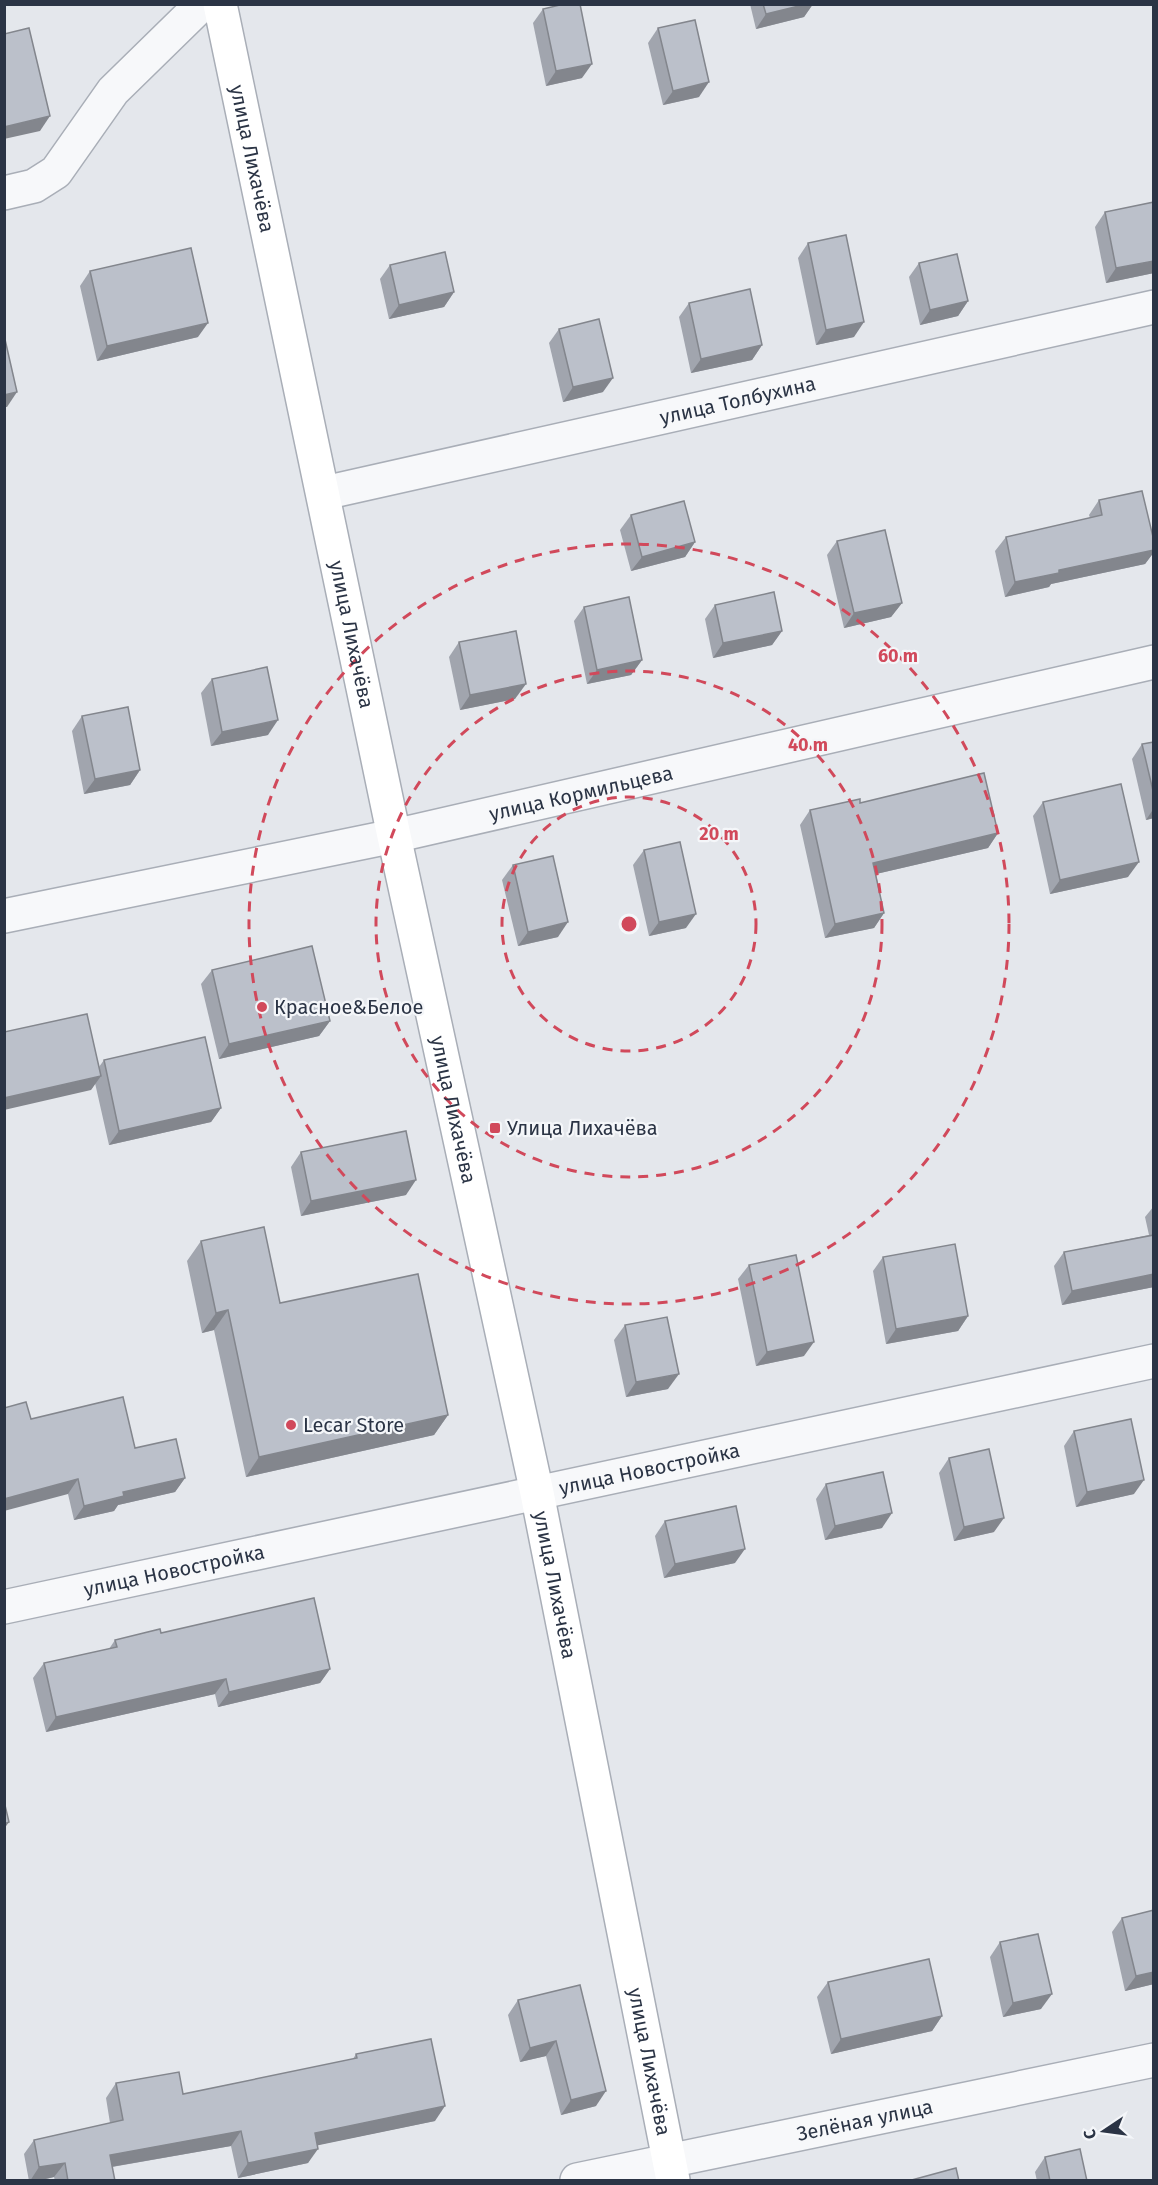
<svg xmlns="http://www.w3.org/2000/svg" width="1158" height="2185" font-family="'Fira Sans',sans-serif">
<rect width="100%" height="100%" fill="#e4e7ec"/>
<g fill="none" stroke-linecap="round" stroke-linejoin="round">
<g stroke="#a9aeb7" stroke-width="36">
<g id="street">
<path d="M4,193L34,186L56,172L113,91L202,4"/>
<path id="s1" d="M324,493L1154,307"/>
<path id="s2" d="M4,916L394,836L1154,662"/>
<path id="s3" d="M4,1607L1154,1361"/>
<path id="s4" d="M577,2180L1154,2060"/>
</g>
</g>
<g stroke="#a9aeb7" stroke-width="36">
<g id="secondary">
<path id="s5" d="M220,4L394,836L537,1493L673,2180"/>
</g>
</g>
<use href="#street" stroke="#f7f8fa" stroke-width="33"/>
<use href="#secondary" stroke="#fff" stroke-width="33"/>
</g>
<g fill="#a1a5ae">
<path d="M750,4H813L804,17L756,29Z"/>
<path d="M543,9L582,78L546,86L533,23Z"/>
<path d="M658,28L699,97L663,105L648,43Z"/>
<path d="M1154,202V273L1106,283L1095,227L1105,212Z"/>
<path d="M808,243L854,337L816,345L798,258Z"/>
<path d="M919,263L968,301L958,316L920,325L909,277Z"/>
<path d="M390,265L454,292L444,307L389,319L380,279Z"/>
<path d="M90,271L198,337L97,361L80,286Z"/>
<path d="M689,303L762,345L752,360L691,373L679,317Z"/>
<path d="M559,329L603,392L563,402L549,343Z"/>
<path d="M1099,500L1154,541V552L1145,564L1051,584L1049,587L1005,597L995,551L1006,537L1090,518L1089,515Z"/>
<path d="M631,515L695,542L685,557L631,571L620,530Z"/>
<path d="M837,541L902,603L891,617L844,628L827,555Z"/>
<path d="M715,605L782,631L772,645L713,658L705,619Z"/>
<path d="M584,607L642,660L631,675L587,684L574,621Z"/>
<path d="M459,642L515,699L460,710L449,657Z"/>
<path d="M212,679L268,735L211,746L201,693Z"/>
<path d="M82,716L140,770L130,785L84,794L72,731Z"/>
<path d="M1154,742V818L1146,820L1132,759L1142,744Z"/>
<path d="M1043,802L1128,877L1050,894L1033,816Z"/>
<path d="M860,803L998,833L988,848L876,874L884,913L874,928L825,938L800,825L810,810Z"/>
<path d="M644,850L686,928L649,936L633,865Z"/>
<path d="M513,865L558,937L518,946L502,880Z"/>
<path d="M212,970L330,1021L319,1036L219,1059L201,984Z"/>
<path d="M104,1060L221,1108L211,1122L109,1145L95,1083L91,1090L99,1067Z"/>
<path d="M301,1152L406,1195L301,1216L291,1167Z"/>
<path d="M1154,1206V1287L1062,1305L1054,1266L1064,1252L1149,1235L1145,1217Z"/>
<path d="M201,1241L280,1303L448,1415L434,1435L246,1477L214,1330L202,1333L187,1261Z"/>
<path d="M883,1257L968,1316L958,1331L886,1344L873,1271Z"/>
<path d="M749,1265L804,1356L756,1366L738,1279Z"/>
<path d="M625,1325L668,1389L626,1397L614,1340Z"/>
<path d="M31,1419L135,1448L185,1478L175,1492L118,1505L114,1511L74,1520L68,1494Z"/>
<path d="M1074,1431L1134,1494L1076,1507L1064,1446Z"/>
<path d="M949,1458L994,1532L954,1541L939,1473Z"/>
<path d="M826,1484L882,1528L825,1540L816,1499Z"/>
<path d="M665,1521L735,1563L664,1578L655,1536Z"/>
<path d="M161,1633L330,1669L320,1683L218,1707L215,1694L46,1732L33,1678L44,1663L109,1649L115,1640Z"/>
<path d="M1154,1910V1984L1125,1991L1112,1932L1122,1918Z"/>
<path d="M1000,1942L1041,2009L1003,2017L990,1957Z"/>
<path d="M828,1982L942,2016L932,2031L831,2054L817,1997Z"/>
<path d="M580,1985L596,2106L561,2115L546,2056L520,2062L508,2015L518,2000Z"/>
<path d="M356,2054L435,2121L317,2145L308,2163L238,2178L231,2146L112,2167L115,2181H55L54,2177L37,2181H29L24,2154L34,2140L110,2123L106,2098L116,2083L183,2094L353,2059Z"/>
<path d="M1045,2157L1087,2181H1037L1035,2172Z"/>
</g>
<g fill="#83868d">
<path d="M807,4H813L804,17L756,29L766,14Z"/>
<path d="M592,64L582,78L546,86L556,71Z"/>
<path d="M709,82L699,97L663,105L673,91Z"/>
<path d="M50,116L40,131L4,139V127Z"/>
<path d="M1154,261V273L1106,283L1116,268Z"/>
<path d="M454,292L444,307L389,319L399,305Z"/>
<path d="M968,301L958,316L920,325L930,310Z"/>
<path d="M864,322L854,337L816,345L826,330Z"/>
<path d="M208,323L198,337L97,361L107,346Z"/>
<path d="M762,345L752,360L691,373L701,359Z"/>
<path d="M613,378L603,392L563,402L573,387Z"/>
<path d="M17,392L7,407H4V395Z"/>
<path d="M695,542L685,557L631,571L642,557Z"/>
<path d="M1154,550V552L1145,564L1051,584L1049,587L1005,597L1015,582L1059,570Z"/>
<path d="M902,603L891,617L844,628L854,613Z"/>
<path d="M782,631L772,645L713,658L723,643Z"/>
<path d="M642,660L631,675L587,684L597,670Z"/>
<path d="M526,684L515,699L460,710L470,695Z"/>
<path d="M278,720L268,735L211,746L222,732Z"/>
<path d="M140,770L130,785L84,794L95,779Z"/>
<path d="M1154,808V818L1146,820Z"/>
<path d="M998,833L988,848L863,877L873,863Z"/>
<path d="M1139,862L1128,877L1050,894L1060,880Z"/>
<path d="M884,913L874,928L825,938L835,924Z"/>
<path d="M696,914L686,928L649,936L659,922Z"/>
<path d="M568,922L558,937L518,946L528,932Z"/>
<path d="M330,1021L319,1036L219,1059L229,1044Z"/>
<path d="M101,1076L91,1090L4,1110V1098Z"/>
<path d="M221,1108L211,1122L109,1145L119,1131Z"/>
<path d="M416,1180L406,1195L301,1216L311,1201Z"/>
<path d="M1154,1274V1287L1062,1305L1072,1291Z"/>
<path d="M228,1310L214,1330L202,1333L216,1313Z"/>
<path d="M968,1316L958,1331L886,1344L896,1329Z"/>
<path d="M814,1342L804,1356L756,1366L767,1352Z"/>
<path d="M679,1374L668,1389L626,1397L636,1382Z"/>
<path d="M448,1415L434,1435L246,1477L259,1457Z"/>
<path d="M185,1478L175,1492L118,1505L114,1511L74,1520L84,1506L123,1492Z"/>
<path d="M78,1479L68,1494L4,1511V1499Z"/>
<path d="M1144,1480L1134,1494L1076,1507L1087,1492Z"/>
<path d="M892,1513L882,1528L825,1540L835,1526Z"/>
<path d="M1004,1518L994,1532L954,1541L964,1527Z"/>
<path d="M745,1549L735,1563L664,1578L675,1564Z"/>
<path d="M330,1669L320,1683L218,1707L229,1692Z"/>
<path d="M226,1679L215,1694L46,1732L56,1717Z"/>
<path d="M9,1822L4,1829V1824Z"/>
<path d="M1154,1972V1984L1125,1991L1136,1976Z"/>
<path d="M1052,1994L1041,2009L1003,2017L1013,2003Z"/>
<path d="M942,2016L932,2031L831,2054L841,2039Z"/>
<path d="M556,2041L546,2056L520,2062L530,2048Z"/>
<path d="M606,2091L596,2106L561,2115L571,2100Z"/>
<path d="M445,2106L435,2121L305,2148L315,2133Z"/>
<path d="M241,2131L231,2146L99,2169L110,2155Z"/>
<path d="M318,2149L308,2163L238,2178L248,2163Z"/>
<path d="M65,2163L54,2177L37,2181H30L39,2167Z"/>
</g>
<g fill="#bbc0ca" stroke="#83868d" stroke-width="1.5">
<path d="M564,4H580L592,64L556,71L543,9Z"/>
<path d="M763,4H807L766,14Z"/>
<path d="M695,20L709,82L673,91L658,28Z"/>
<path d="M29,28L50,116L4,127V34Z"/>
<path d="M1154,202V261L1116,268L1105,212Z"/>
<path d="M846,235L864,322L826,330L808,243Z"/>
<path d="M191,248L208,323L107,346L90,271Z"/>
<path d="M445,252L454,292L399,305L390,265Z"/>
<path d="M957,254L968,301L930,310L919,263Z"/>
<path d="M750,289L762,345L701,359L689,303Z"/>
<path d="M599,319L613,378L573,387L559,329Z"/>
<path d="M4,335L17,392L4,395Z"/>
<path d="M1142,491L1154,541V550L1059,570V573L1015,582L1006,537L1102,515L1099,500Z"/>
<path d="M684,501L695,542L642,557L631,515Z"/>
<path d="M885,530L902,603L854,613L837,541Z"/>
<path d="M774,592L782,631L723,643L715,605Z"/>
<path d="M629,597L642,660L597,670L584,607Z"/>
<path d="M516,631L526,684L470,695L459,642Z"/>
<path d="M267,667L278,720L222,732L212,679Z"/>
<path d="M128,707L140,770L95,779L82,716Z"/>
<path d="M1154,742V795L1142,744Z"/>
<path d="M984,773L998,833L873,863L884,913L835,924L810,810L860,799V803Z"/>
<path d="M1121,784L1139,862L1060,880L1043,802Z"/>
<path d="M680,842L696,914L659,922L644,850Z"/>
<path d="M553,856L568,922L528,932L513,865Z"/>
<path d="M312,946L330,1021L229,1044L212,970Z"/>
<path d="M87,1014L101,1076L4,1098V1032Z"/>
<path d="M205,1037L221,1108L119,1131L104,1060Z"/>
<path d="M406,1131L416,1180L311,1201L301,1152Z"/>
<path d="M264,1227L280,1303L418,1274L448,1415L259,1457L228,1310L216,1313L201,1241Z"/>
<path d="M1154,1235V1274L1072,1291L1064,1252Z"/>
<path d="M955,1244L968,1316L896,1329L883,1257Z"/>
<path d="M796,1255L814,1342L767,1352L749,1265Z"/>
<path d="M667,1317L679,1374L636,1382L625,1325Z"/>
<path d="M123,1397L135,1448L176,1439L185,1478L123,1492L124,1496L84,1506L78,1479L4,1499V1408L26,1402L31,1419Z"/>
<path d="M1131,1419L1144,1480L1087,1492L1074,1431Z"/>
<path d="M989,1449L1004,1518L964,1527L949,1458Z"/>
<path d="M883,1472L892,1513L835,1526L826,1484Z"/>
<path d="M736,1506L745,1549L675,1564L665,1521Z"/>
<path d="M314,1598L330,1669L229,1692L226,1679L56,1717L44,1663L117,1647L115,1640L160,1629L161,1633Z"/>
<path d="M4,1801L9,1822L4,1824Z"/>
<path d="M1154,1910V1972L1136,1976L1122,1918Z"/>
<path d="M1038,1934L1052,1994L1013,2003L1000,1942Z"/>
<path d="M929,1959L942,2016L841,2039L828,1982Z"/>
<path d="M580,1985L606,2091L571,2100L556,2041L530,2048L518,2000Z"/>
<path d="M431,2039L445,2106L315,2133L318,2149L248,2163L241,2131L110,2155L115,2181H68L65,2163L39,2167L34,2140L123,2120L116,2083L179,2072L183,2094L357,2058L356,2054Z"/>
<path d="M1080,2149L1087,2181H1050L1045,2157Z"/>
<path d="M956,2168L959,2181H908Z"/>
</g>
<g fill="none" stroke="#d1495b" stroke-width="3" stroke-dasharray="10 8">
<circle cx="629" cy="924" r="127"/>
<circle cx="629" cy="924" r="253"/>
<circle cx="629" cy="924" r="380"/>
</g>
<g fill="#d1495b" stroke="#f4f6f9" stroke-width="2">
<circle cx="262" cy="1007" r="6"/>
<rect x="489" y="1122" width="12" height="12" rx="3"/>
<circle cx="291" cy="1425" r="6"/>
</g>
<g text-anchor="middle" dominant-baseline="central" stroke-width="4.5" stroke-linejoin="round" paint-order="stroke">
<g font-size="20" fill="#2b3445" stroke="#f4f6f9">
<text stroke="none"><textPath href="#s5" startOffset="158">улица Лихачёва</textPath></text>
<text stroke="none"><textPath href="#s1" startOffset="424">улица Толбухина</textPath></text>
<text stroke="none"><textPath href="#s5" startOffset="644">улица Лихачёва</textPath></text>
<text stroke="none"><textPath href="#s2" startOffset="590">улица Кормильцева</textPath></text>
<text stroke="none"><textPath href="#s5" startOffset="1130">улица Лихачёва</textPath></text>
<text stroke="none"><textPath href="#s3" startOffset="660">улица Новостройка</textPath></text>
<text stroke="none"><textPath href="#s3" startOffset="174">улица Новостройка</textPath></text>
<text stroke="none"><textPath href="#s5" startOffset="1616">улица Лихачёва</textPath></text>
<text stroke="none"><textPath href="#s5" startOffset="2102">улица Лихачёва</textPath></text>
<text stroke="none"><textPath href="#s4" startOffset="294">Зелёная улица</textPath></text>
</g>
<g font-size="20" fill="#2b3445" stroke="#f4f6f9" text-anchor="start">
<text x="274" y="1007">Красное&amp;Белое</text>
<text x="507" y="1128">Улица Лихачёва</text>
<text x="303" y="1425">Lecar Store</text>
</g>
</g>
<circle cx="629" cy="924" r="9" fill="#d1495b" stroke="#f4f6f9" stroke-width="3"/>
<g font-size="18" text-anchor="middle" font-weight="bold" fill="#d1495b" stroke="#f4f6f9" stroke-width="4.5" stroke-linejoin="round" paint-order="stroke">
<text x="898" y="662">60 m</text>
<text x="808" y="751">40 m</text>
<text x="719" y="840">20 m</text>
</g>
<rect width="1158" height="2185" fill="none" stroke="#2b3445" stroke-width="12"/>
<g transform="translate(1104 2131) rotate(257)" stroke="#f4f6f9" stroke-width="4.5" paint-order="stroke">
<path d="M0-4.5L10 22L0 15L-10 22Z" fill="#2b3445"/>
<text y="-9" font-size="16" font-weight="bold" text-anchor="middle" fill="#2b3445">С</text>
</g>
</svg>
